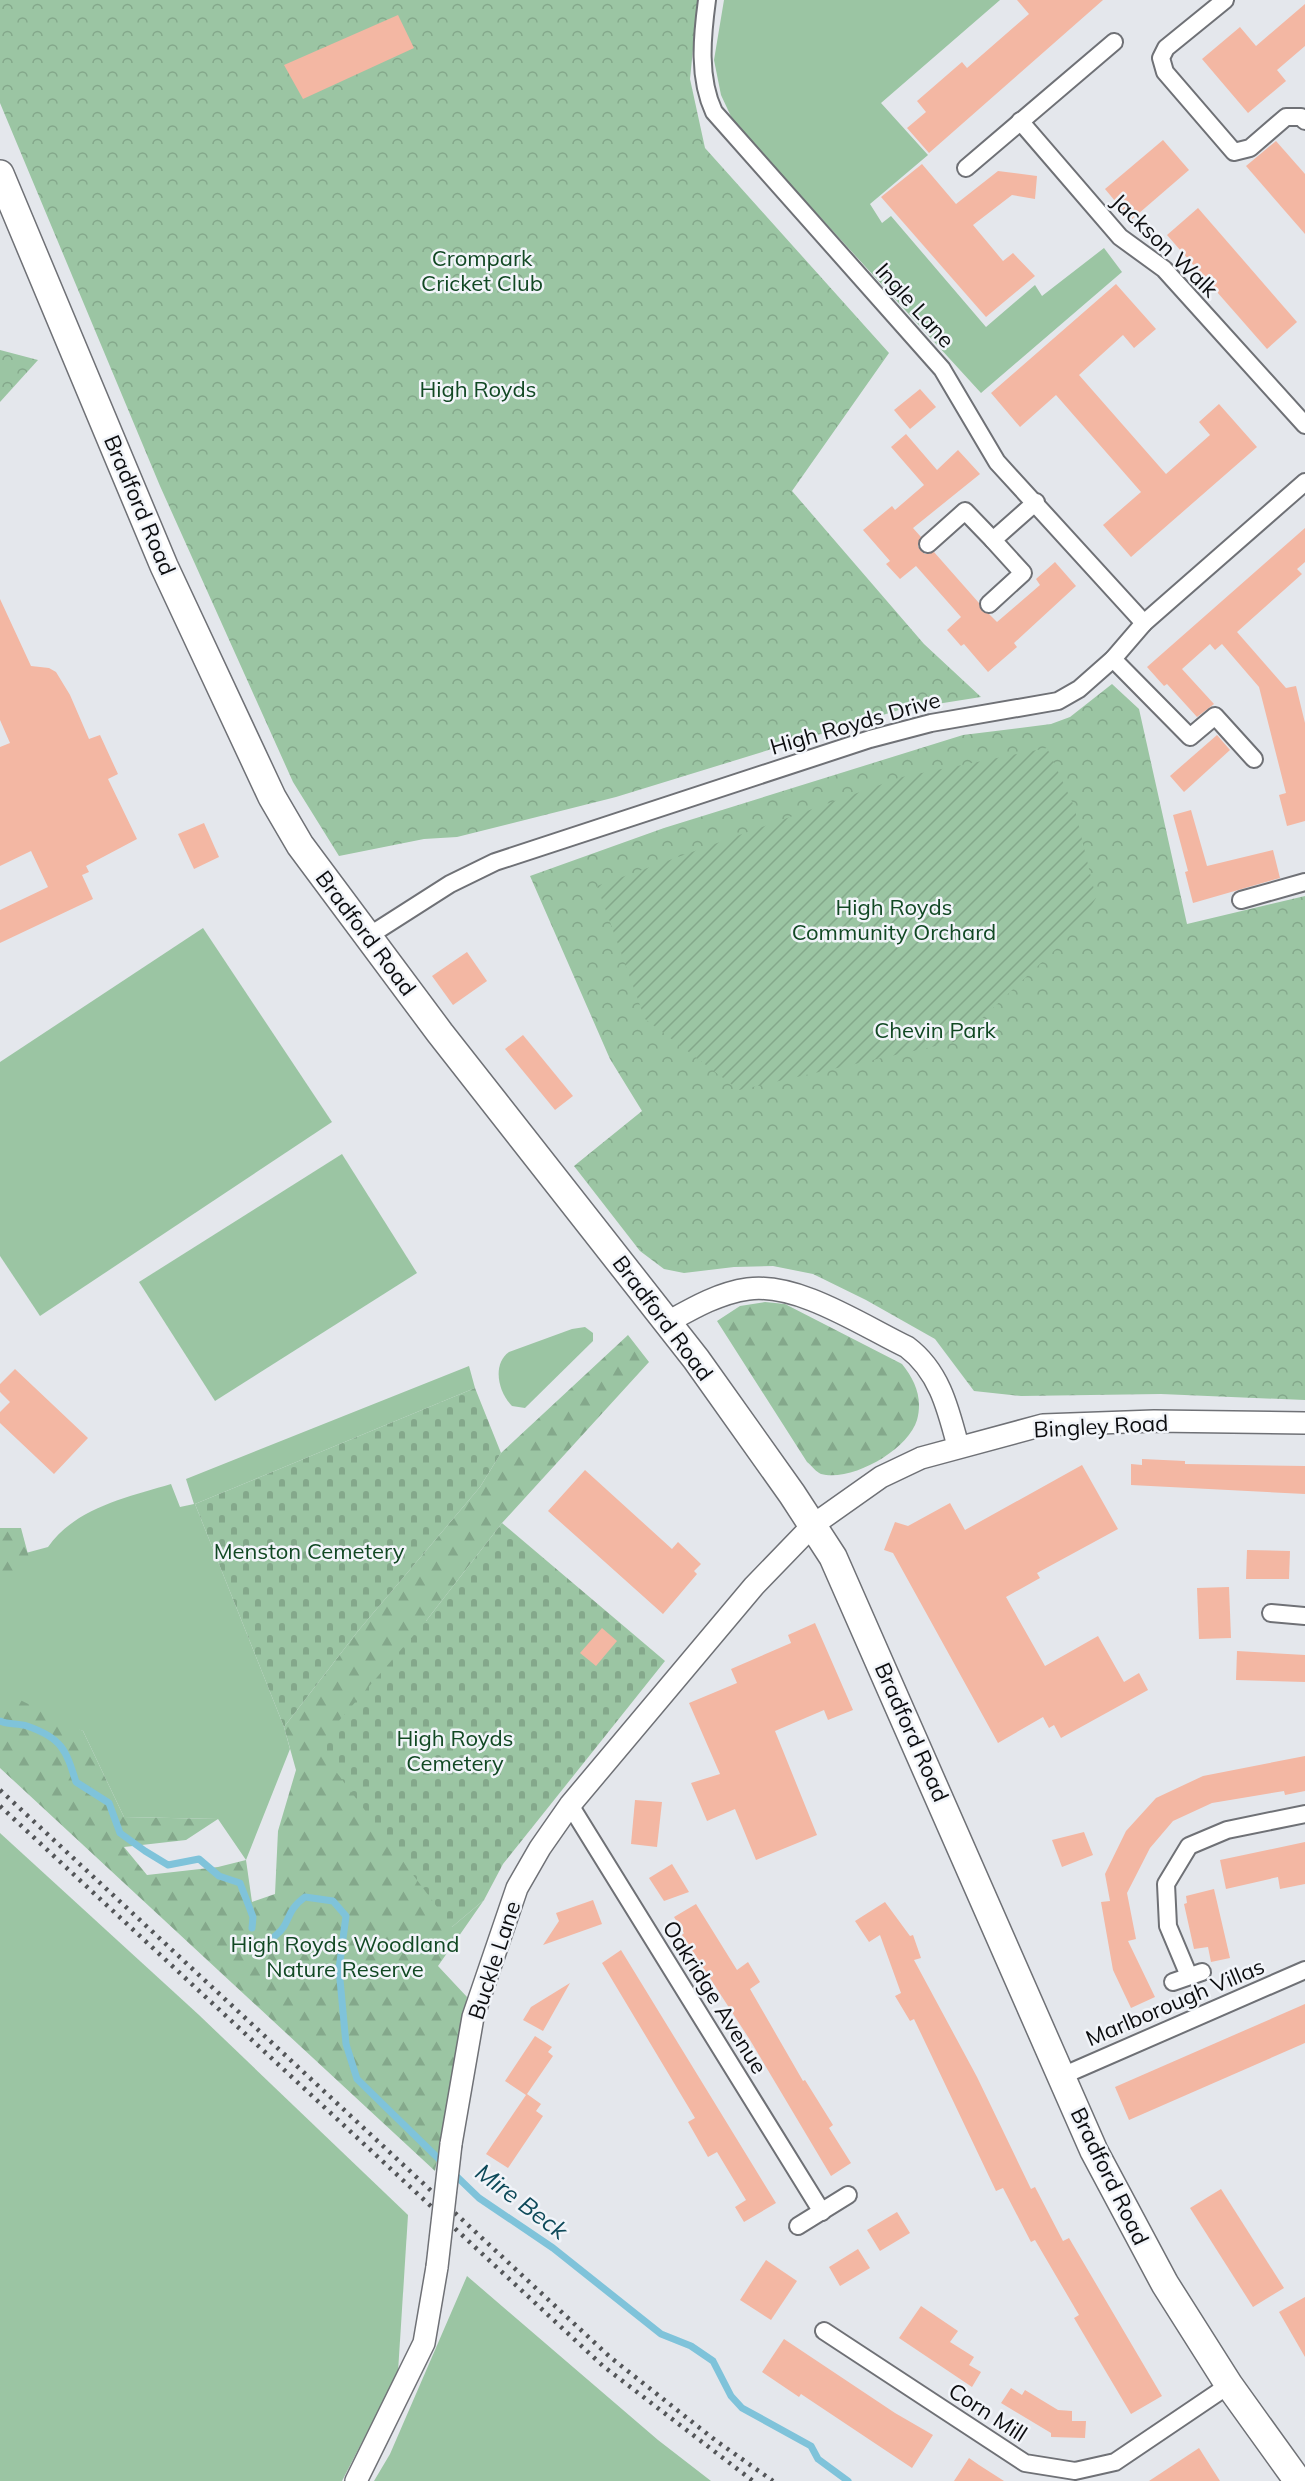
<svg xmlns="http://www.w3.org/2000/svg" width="1305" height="2481" font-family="Mulish,sans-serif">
<defs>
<pattern id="forest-firs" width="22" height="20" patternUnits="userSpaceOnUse" patternTransform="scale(1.5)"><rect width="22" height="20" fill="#9bc5a3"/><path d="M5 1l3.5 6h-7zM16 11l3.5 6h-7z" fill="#84a88b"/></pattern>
<pattern id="cemetery-stones" width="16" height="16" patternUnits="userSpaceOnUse" patternTransform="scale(1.5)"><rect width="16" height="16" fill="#9bc5a3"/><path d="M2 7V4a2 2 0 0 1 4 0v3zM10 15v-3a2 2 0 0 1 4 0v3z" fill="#84a88b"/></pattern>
<pattern id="park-crowns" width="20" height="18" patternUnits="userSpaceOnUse" patternTransform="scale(1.5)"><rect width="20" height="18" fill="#9bc5a3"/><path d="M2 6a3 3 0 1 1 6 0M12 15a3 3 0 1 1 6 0" fill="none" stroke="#84a88b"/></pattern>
<pattern id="garden-furrows" width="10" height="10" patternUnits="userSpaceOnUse" patternTransform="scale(1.5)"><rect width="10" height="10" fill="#9bc5a3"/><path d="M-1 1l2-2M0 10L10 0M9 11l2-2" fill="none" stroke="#84a88b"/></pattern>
</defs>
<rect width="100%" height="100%" fill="#e4e7ec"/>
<g fill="#9bc5a3">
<path d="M724,0H1000L881,103L928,155L870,204L882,223L891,216L986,327L1035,285L1042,296L1104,248L1122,272L981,393L734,123L721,95L714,60Z"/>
<path d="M203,928L332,1122L40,1316L0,1256V1062Z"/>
<path d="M342,1154L417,1273L215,1401L139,1282Z"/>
<path d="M585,1327L593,1333V1341L525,1408L512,1406C498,1392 492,1364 509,1352L572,1329Z"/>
<path d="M469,1366L475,1388L195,1504L284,1727L290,1749L246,1860L218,1819L124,1817L83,1731L0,1705V1560L48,1547C75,1508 128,1497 171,1484L180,1507L194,1504L186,1479Z"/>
<path d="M0,1833L199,2015L408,2215L398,2372L342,2481H0Z"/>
<path d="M467,2276L658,2440L711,2481H374L390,2454Z"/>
</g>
<g fill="url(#forest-firs)">
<path d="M765,1302L785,1304L902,1364C915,1380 923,1398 917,1420C908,1450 852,1482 821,1474C816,1472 812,1466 807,1462L717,1321L740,1306Z"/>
<path d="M628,1335L649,1362L502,1523L426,1621L452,1927L484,1900L438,1966L467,1997L435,2171L0,1768V1705L10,1695L83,1731L124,1817L218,1819L186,1840L124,1847L147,1875L218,1867L246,1860L252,1902L275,1894L278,1831L296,1770L284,1727L358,1631L480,1487L501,1453Z"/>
<path d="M0,1528H21L29,1558L0,1585Z"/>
</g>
<g fill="url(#cemetery-stones)">
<path d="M475,1388L501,1453L480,1487L358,1631L284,1727L195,1504Z"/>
<path d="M502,1523L665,1661L503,1864L484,1900L452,1927L317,1746L426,1621Z"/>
</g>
<g fill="url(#park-crowns)">
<path d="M0,0H698L690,79L705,148L889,353L792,491L924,644L981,697L899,710L616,797L457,837L424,839L339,856L293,782L160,486L0,103Z"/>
<path d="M0,350L38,360L0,402Z"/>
<path d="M1112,684L1139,709L1187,924L1305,896V1400L1161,1394L1021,1396L974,1391L935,1339L866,1300L813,1274L773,1266L734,1267L684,1273L664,1269L640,1251L574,1166L642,1111L610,1059L530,876L664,828L963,735L1051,724L1070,717Z"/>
</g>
<path fill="url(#garden-furrows)" d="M1047,748L1074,806L1096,898L1076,930L958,1041L739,1090L645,1019L597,886L902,777Z"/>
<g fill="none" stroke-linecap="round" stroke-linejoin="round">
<g stroke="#7fc3da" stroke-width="7">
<path d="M0,1721C9,1725 18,1723 27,1726C62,1738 66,1750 76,1782L109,1803L120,1833L145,1851L168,1865L199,1859L219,1876L240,1883L253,1917L252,1928"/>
<path d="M275,1936C292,1923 284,1912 305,1897L333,1901L346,1916L339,1969L346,2044L357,2079L444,2164"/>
<path d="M452,2172L479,2198L553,2248L661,2334L691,2346L713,2361L731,2396L742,2408L811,2446L818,2459L848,2481"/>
</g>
</g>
<g fill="#f3b7a3">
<path d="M1017,0H1103L929,153L907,128L926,112L917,101L962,62L967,68L1029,14Z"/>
<path d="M1305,4V46L1277,70L1286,81L1248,113L1202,59L1240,27L1256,46Z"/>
<path d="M398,15L414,48L303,99L284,65Z"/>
<path d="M1163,140L1189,170L1131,220L1105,189Z"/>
<path d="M1276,141L1305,174V234L1246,166Z"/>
<path d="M922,164L956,204L998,171L1037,176L1035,199L1012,195L973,225L1003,261L1013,253L1035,276L986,317L881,197Z"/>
<path d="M1198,208L1297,322L1267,349L1167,235Z"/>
<path d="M1116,284L1156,329L1134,348L1123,335L1079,375L1166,474L1210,435L1199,422L1219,404L1257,447L1131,557L1103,525L1141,492L1056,395L1020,427L991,393Z"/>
<path d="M920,389L936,407L910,429L894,410Z"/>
<path d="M906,434L937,470L958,450L980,474L913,528L921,537L918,546L920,550L925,554L934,552L979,603L982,611L989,614L997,622L1040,585L1036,579L1055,562L1076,586L1014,643L1017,647L988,672L964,644L961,646L947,630L961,617L916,566L900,579L886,564L890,561L863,530L892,506L895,510L924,485L891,447Z"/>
<path d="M1305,528V562L1297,569L1302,574L1237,632L1286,688L1296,686L1305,723V821L1287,826L1279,795L1286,793L1259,687L1222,644L1215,650L1210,644L1182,669L1214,704L1197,717L1167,684L1164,686L1147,667Z"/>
<path d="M0,599L31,666L49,668L56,672L70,695L89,739L100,735L118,774L108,779L137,839L86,866L89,872L82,875L93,899L0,943V910L48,887L31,851L0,866V747L10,743L0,720Z"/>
<path d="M1217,735L1230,750L1184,792L1170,776Z"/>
<path d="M1191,810L1207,866L1273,850L1280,878L1193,903L1185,872L1188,871L1173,815Z"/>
<path d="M204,823L219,857L194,869L178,834Z"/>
<path d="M467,952L487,981L453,1005L432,976Z"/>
<path d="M523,1035L573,1096L555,1110L505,1049Z"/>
<path d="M15,1369L88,1438L54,1474L0,1423V1412L10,1402L0,1392V1384Z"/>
<path d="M1142,1459L1185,1461V1464L1305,1466V1494L1131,1485V1464L1142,1465Z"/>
<path d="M1082,1465L1118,1529L1037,1573L1040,1578L1006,1597L1045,1666L1098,1636L1124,1682L1139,1673L1148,1690L1061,1738L1054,1725L1049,1728L1043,1717L998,1743L893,1553L884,1550L895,1522L908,1526L950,1503L965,1530Z"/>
<path d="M585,1470L672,1549L678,1542L701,1564L694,1571L697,1574L663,1614L548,1511Z"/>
<path d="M1247,1550L1290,1551L1289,1579H1246Z"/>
<path d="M1229,1587L1231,1638L1199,1639L1197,1588Z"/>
<path d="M815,1623L853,1710L828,1720L824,1710L775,1731L817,1835L756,1860L735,1809L707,1821L691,1783L720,1774L689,1703L737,1683L731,1669L791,1643L788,1635Z"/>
<path d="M602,1628L617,1641L596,1666L580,1653Z"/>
<path d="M1237,1651L1305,1655V1682L1236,1680Z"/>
<path d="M1305,1756V1791L1285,1795L1284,1791L1212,1803L1173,1821L1150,1848L1127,1893L1136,1939L1128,1941L1155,1997L1131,2008L1113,1970L1101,1902L1110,1901L1105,1874L1126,1831L1156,1798L1203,1776Z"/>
<path d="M635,1800L662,1802L657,1847L631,1844Z"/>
<path d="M1084,1832L1093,1855L1062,1867L1052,1840Z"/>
<path d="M1305,1842V1884L1280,1889L1278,1877L1226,1889L1220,1860Z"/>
<path d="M672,1864L689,1892L664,1901L649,1878Z"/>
<path d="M1214,1889L1230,1958L1211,1962L1208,1947L1194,1949L1184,1904L1187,1903L1186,1896Z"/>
<path d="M593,1900L602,1924L543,1945L559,1921L556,1913Z"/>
<path d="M885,1902L910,1936L913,1935L921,1958L914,1960L977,2077L1031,2189L1035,2187L1063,2241L1069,2238L1162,2396L1131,2414L1074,2318L1079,2315L1035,2240L1031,2242L1003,2188L996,2191L914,2019L910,2021L895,1996L901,1993L880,1935L869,1942L855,1921Z"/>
<path d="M696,1904L737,1970L748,1962L760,1982L750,1989L803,2081L805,2080L833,2125L829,2128L851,2163L831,2176L750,2040L682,1935L684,1933L674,1917Z"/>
<path d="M621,1950L776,2203L744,2222L735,2207L746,2200L717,2152L708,2157L688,2122L695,2118L602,1963Z"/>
<path d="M570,1983L543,2031L523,2020L531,2007Z"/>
<path d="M1305,2004V2043L1129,2120L1115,2087Z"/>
<path d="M535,2036L552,2047L548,2052L553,2056L527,2094L541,2104L536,2111L543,2116L508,2168L486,2154L526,2095L505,2081Z"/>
<path d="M1221,2189L1284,2288L1253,2307L1190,2208Z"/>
<path d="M897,2212L910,2233L880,2251L867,2230Z"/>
<path d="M858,2249L870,2268L840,2286L829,2267Z"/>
<path d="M766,2260L797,2281L771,2320L740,2300Z"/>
<path d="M1305,2297V2357L1279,2312Z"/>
<path d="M921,2306L958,2331L950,2342L974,2357L969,2365L981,2372L972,2387L899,2338Z"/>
<path d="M784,2339L895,2413L933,2435L912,2468L801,2394L799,2397L762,2372Z"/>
<path d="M1011,2388L1022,2395L1025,2390L1058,2410L1072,2411V2421H1086L1085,2438L1051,2437V2433L1001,2403Z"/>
<path d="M1199,2448L1220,2481H1149Z"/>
<path d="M969,2458L979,2465L1004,2481H954Z"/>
</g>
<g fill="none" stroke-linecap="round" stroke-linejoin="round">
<g stroke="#6f7176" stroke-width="20">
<g id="minor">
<path d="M707,0C702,37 698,78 714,112L942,369L997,462L1144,623"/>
<path d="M1225,0L1166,48L1161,58L1165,72L1234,152L1250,148L1286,117H1301L1305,121"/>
<path d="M1020,121L1120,237L1164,269L1305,425"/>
<path d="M966,168L1114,42"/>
<path d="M928,544L965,511L993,540"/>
<path d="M989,604L1023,573L993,540L1036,502"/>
<path d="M1113,659L1190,737L1215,716L1254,759"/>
<path d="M1241,900L1305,882"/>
<path d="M367,937L450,884L495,862L870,739L931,723L1058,701L1079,689L1113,659L1144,623L1305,482"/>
<path d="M1271,1613L1305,1616"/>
<path d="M570,1805L822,2212"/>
<path d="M1189,1976L1168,1926L1166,1884L1189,1846L1227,1830L1305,1814"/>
<path d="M1173,1982L1202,1972"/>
<path d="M1062,2076L1305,1970"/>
<path d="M798,2226L848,2195"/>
<path d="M824,2331L1025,2463L1075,2471L1115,2462L1229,2385"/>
</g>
</g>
<g stroke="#6f7176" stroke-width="24">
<g id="tertiary">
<path d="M668,1322C693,1308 719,1293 748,1289C798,1282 863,1326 907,1347C939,1371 948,1408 958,1446"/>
<path d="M451,2144L473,2017L517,1888L540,1848L570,1805L754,1586L813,1525L881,1477L921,1458L1043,1425L1154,1421L1305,1423"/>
<path d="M356,2481L424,2343L437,2267"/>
</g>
</g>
<g stroke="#6f7176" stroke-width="30">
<path id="primary" d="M0,174L164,566L272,797L300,845L440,1033L696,1359L792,1494L833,1557L1094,2151L1165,2284L1229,2385L1298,2481"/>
</g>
<use href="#minor" stroke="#fff" stroke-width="16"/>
<use href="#tertiary" stroke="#fff" stroke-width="21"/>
<use href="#primary" stroke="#fff" stroke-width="27"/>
<g stroke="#535558" stroke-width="4.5" stroke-dasharray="3 6" stroke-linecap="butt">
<path d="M0,1790L610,2357L715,2440L773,2481"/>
<path d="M0,1806L603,2366L753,2481"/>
</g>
<g stroke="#6f7176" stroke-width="24" stroke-linecap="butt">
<path id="tertiary-bridge" d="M437,2267L451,2144"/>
</g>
<use href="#tertiary-bridge" stroke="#fff" stroke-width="21"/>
</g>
<g text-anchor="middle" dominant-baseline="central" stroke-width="5" stroke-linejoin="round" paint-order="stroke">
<g font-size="22" fill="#0c0d0f" stroke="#f1f4f9">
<text transform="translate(1165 245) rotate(44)">Jackson Walk</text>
<text transform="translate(915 305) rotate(48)">Ingle Lane</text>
<text transform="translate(140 505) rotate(67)">Bradford Road</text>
<text transform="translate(855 723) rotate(-16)">High Royds Drive</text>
<text transform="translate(366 933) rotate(53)">Bradford Road</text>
<text transform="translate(663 1318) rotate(53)">Bradford Road</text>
<text transform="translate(1101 1426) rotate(-3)">Bingley Road</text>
<text transform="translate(912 1732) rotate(66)">Bradford Road</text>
<text transform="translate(494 1960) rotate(-72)">Buckle Lane</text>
<text transform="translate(715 1997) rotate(58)">Oakridge Avenue</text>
<text transform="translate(1175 2002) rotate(-23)">Marlborough Villas</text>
<text transform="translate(1110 2176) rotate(64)">Bradford Road</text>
<text transform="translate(988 2412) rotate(33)">Corn Mill</text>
</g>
<g font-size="22" fill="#114823" stroke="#f1f4f9">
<text x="482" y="258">Crompark<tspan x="482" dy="25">Cricket Club</tspan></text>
<text x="478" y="389">High Royds</text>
<text x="894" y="907">High Royds<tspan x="894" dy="25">Community Orchard</tspan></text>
<text x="935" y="1030">Chevin Park</text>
<text x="309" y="1551">Menston Cemetery</text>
<text x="455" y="1738">High Royds<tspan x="455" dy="25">Cemetery</tspan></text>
<text x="345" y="1944">High Royds Woodland<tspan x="345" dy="25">Nature Reserve</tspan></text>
</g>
<g font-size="24" font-style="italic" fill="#0d4959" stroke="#f1f4f9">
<text transform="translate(522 2201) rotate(37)">Mire Beck</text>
</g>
</g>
</svg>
